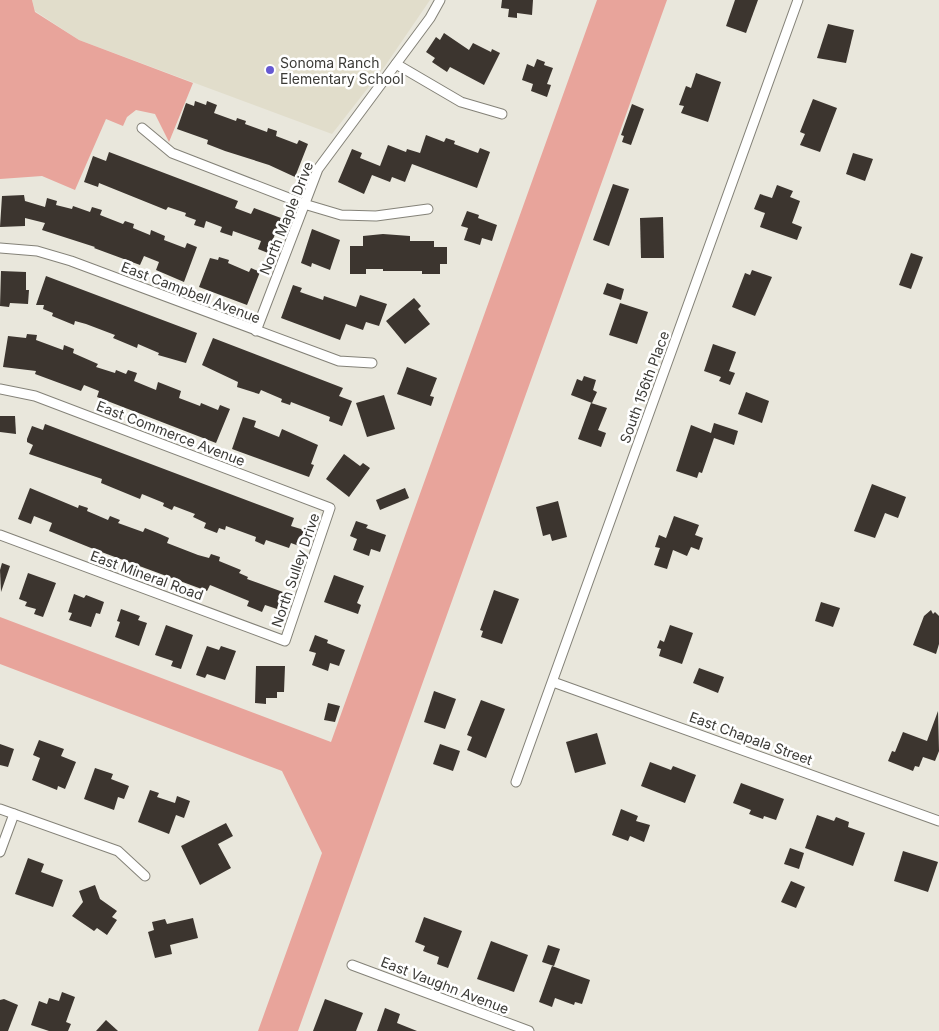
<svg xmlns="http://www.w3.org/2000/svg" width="939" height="1031" font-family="Inter,sans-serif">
<rect width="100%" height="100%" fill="#e9e7dc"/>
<path fill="#e1ddcb" d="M32,0H430L385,66L332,134L79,40L35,11Z"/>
<g fill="#e8a49b">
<path d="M0,0H32L35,12L79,40L193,83L169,142L155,114L136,110L127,117L123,126L106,119L75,190L42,176L0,179Z"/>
<path d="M597,0H667L298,1031H258L322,853L282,771L0,664V617L331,742Z"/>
</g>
<g fill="#3c352f">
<path d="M502,0H533L532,15L517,13V18L508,17L509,9L501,8Z"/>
<path d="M735,0H758L746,33L726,26Z"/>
<path d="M828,24L854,30L846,63L817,58Z"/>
<path d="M444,33L469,50L473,43L491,52L492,49L500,53L484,85L450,67L447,72L432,62L435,58L426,52L436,37L440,40Z"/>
<path d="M537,59L545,62L544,65L553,68L547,84L551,85L547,97L531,91L533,84L522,80L527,64L534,67Z"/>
<path d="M696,73L721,82L708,122L681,113L684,106L679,105L686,86L691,88Z"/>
<path d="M813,99L837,108L820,152L800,145L805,134L800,132Z"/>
<path d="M195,101L206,105L207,101L217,105L214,113L236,121L237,118L246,121L245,124L267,132L268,128L277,131L276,136L297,144L299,140L308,144L295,177L269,165L225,151L207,144L208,140L177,129L186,103L194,106Z"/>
<path d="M632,104L644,109L631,145L622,142L624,136L621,135Z"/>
<path d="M426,135L444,142L446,138L455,141L454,144L478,153L480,148L490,152L477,188L412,164L405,182L392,177L390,182L372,175L364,194L338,182L352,149L362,153L360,158L380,166L388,145L406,152L407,149L420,153Z"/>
<path d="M109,152L238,201L235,208L251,214L254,208L281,218L268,253L258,249L261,241L233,231L232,236L220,232L222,227L206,221L204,228L194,225L196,220L185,216L186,213L168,207L166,210L99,183L98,187L84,182L93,156L106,161Z"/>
<path d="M853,153L873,159L865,181L846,174Z"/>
<path d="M613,184L629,189L609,246L593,240Z"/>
<path d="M777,185L793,191L790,197L800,201L792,223L802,227L797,240L760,227L765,213L754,209L760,194L772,198Z"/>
<path d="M24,195L25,201L45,207L47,198L57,201L56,205L72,209L73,206L90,212L92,207L102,210L100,215L123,224L125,221L134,224L133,228L150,235L151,230L165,236L164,240L185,248L187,243L197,247L184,282L156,270L159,262L144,256L140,265L94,248L95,247L42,230L45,223L25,218V226L0,227L2,196Z"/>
<path d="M467,211L479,215L478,218L497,225L492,241L482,238L480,245L464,240L468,228L461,226Z"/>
<path d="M663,217L664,258H641L640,218Z"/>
<path d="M312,229L340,240L330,270L312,263L311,267L301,263Z"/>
<path d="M383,234L410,236V241H434V247H447V264H440V274H422V271H383V269H366V274H350V246H363V236Z"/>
<path d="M911,253L923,257L911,289L899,285Z"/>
<path d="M219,257L229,260L228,263L249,272L251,268L260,272L247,305L199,287L210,258L218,260Z"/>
<path d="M752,270L772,277L755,316L732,307L745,273L750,275Z"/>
<path d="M1,271L26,272V290H29L28,304L10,303L9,307L0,306Z"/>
<path d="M46,276L197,333L186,363L158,355L159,353L138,344L137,348L113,338L115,335L86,324L75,321L74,325L52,316L53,313L43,309L44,305H36Z"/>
<path d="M607,283L624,289L621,300L603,294Z"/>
<path d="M293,285L302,288L300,292L323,300L324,296L356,307L360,295L387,304L379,326L366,322L363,330L346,324L340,340L281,318Z"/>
<path d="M414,298L421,306L418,309L430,324L405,344L386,321Z"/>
<path d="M620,303L648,312L637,344L609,335Z"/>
<path d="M27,334L37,335L36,340L63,350L64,345L74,349L73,353L98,364L96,367L115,373L116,370L126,374L128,370L137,373L134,381L156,390L158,382L181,391L179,398L200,406L201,403L218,410L220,405L230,409L216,443L97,397L99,391L84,385L81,391L35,374L36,371L3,367L8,336L26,338Z"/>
<path d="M213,338L343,388L339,396L352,401L342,426L329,421L330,417L291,402L290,405L281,402L282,399L261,390L259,394L237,387L238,382L202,365Z"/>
<path d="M713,344L736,352L729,371L735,373L730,385L719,381L721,377L704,371Z"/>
<path d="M407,367L437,378L430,396L434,397L431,406L397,394Z"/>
<path d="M584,376L596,380L593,390L597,392L592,403L571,395L577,379L582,381Z"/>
<path d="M746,392L769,401L762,423L738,414Z"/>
<path d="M384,395L395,429L367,437L356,403Z"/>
<path d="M591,403L607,408L598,430L606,433L601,447L578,439Z"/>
<path d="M0,416H15L16,434L0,432Z"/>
<path d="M243,417L256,421L254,427L279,437L282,429L318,445L311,464L314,465L309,477L232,449Z"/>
<path d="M714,423L738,431L734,445L714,438L702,473L699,472L697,478L676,471L691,425L711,433Z"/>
<path d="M45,424L294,518L291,526L304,530L299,546L291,543L289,548L266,540L264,545L255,541L256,537L226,526L225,530L219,528L217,533L204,528L206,523L193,517L195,514L174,506L172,510L163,506L164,503L142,494L140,499L101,483L102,479L29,454L33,445L27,442V439L32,426L43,430Z"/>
<path d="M344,454L360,466L363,463L370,468L349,497L326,479Z"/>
<path d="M872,484L906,497L898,518L885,513L875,538L854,531Z"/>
<path d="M30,488L78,508L79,505L88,508L87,511L108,520L110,516L120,520L118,523L143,532L145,528L160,534L169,538L167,543L198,555L209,558L211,554L220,557L219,561L241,570L239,573L248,577L247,579L283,592L277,609L265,605L262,612L247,606L249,601L210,585L207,591L96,550L49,531L52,523L34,516L31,524L18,519Z"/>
<path d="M405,488L409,498L380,510L376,500Z"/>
<path d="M558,501L567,537L552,541L550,534L543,536L536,507Z"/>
<path d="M674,516L699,525L695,535L703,538L699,550L691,547L687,556L673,550L667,569L654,565L660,548L655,547L659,535L666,538Z"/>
<path d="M356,521L368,525L366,528L386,535L380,552L371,549L369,556L353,550L357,539L350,536Z"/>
<path d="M2,563L10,566L1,592L0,570Z"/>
<path d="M28,573L56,583L43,617L34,614L36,609L25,606L27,602L19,599Z"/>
<path d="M334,575L364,586L357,603L361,605L358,614L324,602Z"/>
<path d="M494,590L519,599L502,644L481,637L483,631L480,630Z"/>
<path d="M74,594L84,598L86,595L104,602L100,614L96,613L91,627L69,620L72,613L68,612Z"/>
<path d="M821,602L840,608L833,627L815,621Z"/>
<path d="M121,609L140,616L138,620L147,623L139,646L115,637L120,622L117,621Z"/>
<path d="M931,610L933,614L935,612L939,616V644L936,654L913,645L924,616Z"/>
<path d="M166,625L193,635L181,669L171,666L173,661L155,655Z"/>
<path d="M670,625L693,633L682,664L659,656L661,649L657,648L660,640L664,642Z"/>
<path d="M315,635L328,640L327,643L345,650L339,666L330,663L328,671L312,665L316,653L309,651Z"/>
<path d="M207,646L219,650L221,646L236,651L225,680L207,674L205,678L196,675Z"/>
<path d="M256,666H285L284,692H277V698H266V704L255,703Z"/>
<path d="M699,668L724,677L718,693L693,683Z"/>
<path d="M434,691L456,699L445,729L424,722Z"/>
<path d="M481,700L505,709L486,758L467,750L472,737L467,735Z"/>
<path d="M328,703L340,706L335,722L324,720Z"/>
<path d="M938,711L939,751L935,761L923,757L919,767L915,766L913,771L888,761L892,751L895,752L903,732L927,741Z"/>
<path d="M597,733L606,764L575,773L566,742Z"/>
<path d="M39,740L64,749L61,756L76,762L65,789L58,786L57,790L32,780L40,758L33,755Z"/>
<path d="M0,744L14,749L8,767L0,765Z"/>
<path d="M440,744L460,751L453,771L433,764Z"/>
<path d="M650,762L671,770L673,766L696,775L685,803L641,786Z"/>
<path d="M95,768L113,774L111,779L129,786L124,799L118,797L114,810L84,799Z"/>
<path d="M741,783L784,799L776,820L764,816L763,819L749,814L751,810L733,803Z"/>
<path d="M150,790L159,793L157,797L175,803L177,796L190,801L184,818L176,815L169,834L138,822Z"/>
<path d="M621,809L638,816L636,821L650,825L644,842L630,836L628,841L612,835Z"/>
<path d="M817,815L834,821L836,817L849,822L848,827L865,833L853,866L805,848Z"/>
<path d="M226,823L233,836L218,844L231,868L200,885L181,846Z"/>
<path d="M790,848L804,853L799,869L784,864Z"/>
<path d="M903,851L938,862L928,892L894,881Z"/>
<path d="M28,858L44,864L41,872L63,880L53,907L15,894Z"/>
<path d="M791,881L805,887L796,908L781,902Z"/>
<path d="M95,885L100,899L117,911L112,917L117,920L107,935L97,928L94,931L72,916L83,902L79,891Z"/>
<path d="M424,917L462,931L448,968L437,964L439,957L423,951L425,946L415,942Z"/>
<path d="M193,918L198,938L170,945L172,954L155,958L148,932L154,930L152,922L165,919L167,924Z"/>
<path d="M491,941L528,955L514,992L477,979Z"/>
<path d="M548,945L560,949L554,966L542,962Z"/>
<path d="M552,966L590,980L582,1004L575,1002L574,1005L555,998L552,1007L539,1002Z"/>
<path d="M62,992L75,997L66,1022L71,1024L68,1031H49L31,1025L39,1001L47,1004L49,998L59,1001Z"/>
<path d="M4,999L18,1005L8,1031H0V1000Z"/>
<path d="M325,999L363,1013L356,1031H313Z"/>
<path d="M385,1008L400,1014L397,1023L417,1031H377Z"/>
<path d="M106,1020L118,1031H96Z"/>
</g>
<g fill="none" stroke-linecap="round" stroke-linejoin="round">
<g stroke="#848278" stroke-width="11">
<g id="street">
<path d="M396,64L461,102L502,114"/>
<path d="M142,128L172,153L304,204L341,215L376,216L428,209"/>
<path d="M0,248L37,251L71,261L339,361L372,363"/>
<path d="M256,331L318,169L430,18L440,0"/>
<path d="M0,389L35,396L330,508L285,641L0,535"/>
<path d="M553,682L939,821"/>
<path d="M516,782L798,0"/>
<path d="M0,809L118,851L145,876"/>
<path d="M0,852L14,814"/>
<path d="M352,965L529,1031"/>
</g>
</g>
<use href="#street" stroke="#fff" stroke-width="9"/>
</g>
<circle fill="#6659d2" stroke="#fff" stroke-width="2" cx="270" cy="70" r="5"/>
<g text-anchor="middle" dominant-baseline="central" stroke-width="5" stroke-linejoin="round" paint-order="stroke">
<g font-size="14" fill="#3b3a36" stroke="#fff" text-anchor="start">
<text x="280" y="62">Sonoma Ranch<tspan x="280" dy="16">Elementary School</tspan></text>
</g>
<g font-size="14" fill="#3b3a36" stroke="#fff">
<text transform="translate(286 218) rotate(-68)">North Maple Drive</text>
<text transform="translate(191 292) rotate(21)">East Campbell Avenue</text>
<text transform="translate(644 387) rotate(-70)">South 156th Place</text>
<text transform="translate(171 433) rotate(21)">East Commerce Avenue</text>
<text transform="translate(295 570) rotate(-71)">North Sulley Drive</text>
<text transform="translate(147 575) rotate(20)">East Mineral Road</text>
<text transform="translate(751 738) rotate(20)">East Chapala Street</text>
<text transform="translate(445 985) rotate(21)">East Vaughn Avenue</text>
</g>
</g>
</svg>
